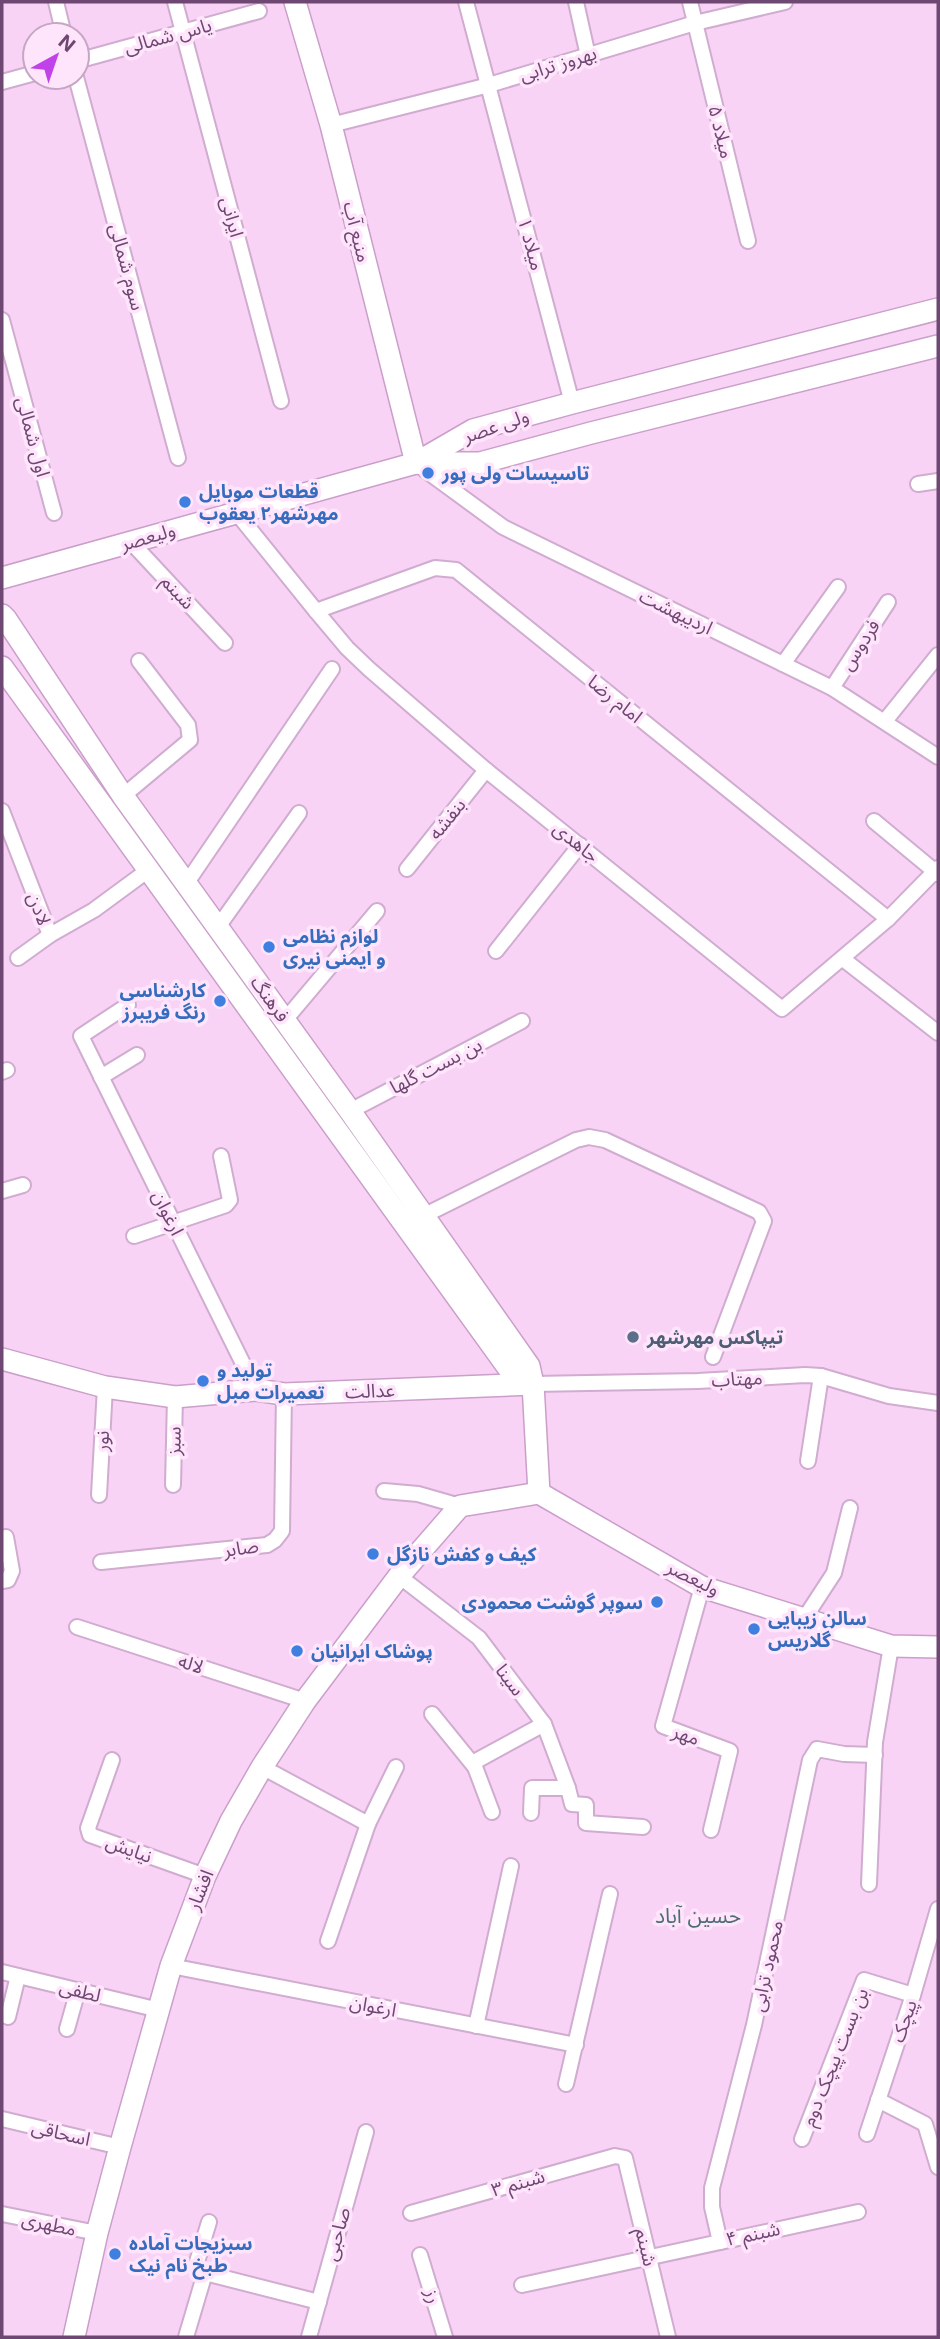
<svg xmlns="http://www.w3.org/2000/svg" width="940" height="2339" font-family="Inter,'Noto Sans Arabic',sans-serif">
<rect width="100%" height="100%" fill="#fcdff8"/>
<path fill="#f9d3f5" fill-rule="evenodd" d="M2,2H938V2337H2ZM35,35H77V77H35Z"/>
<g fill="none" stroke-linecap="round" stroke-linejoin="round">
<g stroke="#d0acd0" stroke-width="18">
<g id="street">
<path d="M56,2L64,35"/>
<path d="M175,2L281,401"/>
<path d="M466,2L572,403"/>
<path d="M576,2L588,56"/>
<path d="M690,2L748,241"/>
<path d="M77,61L259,11"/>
<path d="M76,77L178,458"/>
<path d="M2,82L35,73"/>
<path d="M331,125L489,85L695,23L785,2"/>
<path d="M2,320L54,513"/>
<path d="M417,464L503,527L832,688L938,757"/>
<path d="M918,484L938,481"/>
<path d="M236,512L316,611L347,648L369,669L486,770L782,1009L888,919L938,868"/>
<path d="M131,542L225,643"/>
<path d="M316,611L435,568L456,570L888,919"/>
<path d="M783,664L838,587"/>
<path d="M832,688L888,602"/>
<path d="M885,721L938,655"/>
<path d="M123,796L190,740L188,725L139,661"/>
<path d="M2,811L50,935L94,910L147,871"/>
<path d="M874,821L938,874"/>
<path d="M407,869L486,770"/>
<path d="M186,884L332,669"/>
<path d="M218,927L299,813"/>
<path d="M496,951L580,845"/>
<path d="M18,958L50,935"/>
<path d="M843,959L938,1033"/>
<path d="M128,1005L81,1036L256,1390"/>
<path d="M285,1020L377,911"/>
<path d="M2,1072L7,1070"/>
<path d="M101,1077L137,1055"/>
<path d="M350,1111L522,1021"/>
<path d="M2,1191L23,1185"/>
<path d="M423,1216L576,1140L589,1137L605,1140L759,1212L764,1221L713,1357"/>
<path d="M134,1236L226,1205L230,1200L221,1156"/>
<path d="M533,1384L698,1381L805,1375L821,1376L889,1396L938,1403"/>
<path d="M808,1461L821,1376"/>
<path d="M173,1485L175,1397"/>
<path d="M384,1491L418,1494L460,1506"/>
<path d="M99,1495L105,1387"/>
<path d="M101,1562L267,1545L275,1540L282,1531L284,1394"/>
<path d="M399,1576L479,1638L544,1724L568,1788L572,1804L586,1805V1823L643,1827"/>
<path d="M2,1581L8,1580L12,1571L6,1537"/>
<path d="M702,1587L663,1726L730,1751L711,1830"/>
<path d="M804,1619L834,1573L850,1508"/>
<path d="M77,1627L305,1701"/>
<path d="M432,1714L475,1767"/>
<path d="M112,1760L88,1828L90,1835L205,1876"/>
<path d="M262,1767L368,1824"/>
<path d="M492,1812L475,1767L476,1761L544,1724"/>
<path d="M531,1813L532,1788H568"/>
<path d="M869,1884L875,1742L891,1646"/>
<path d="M328,1941L368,1824L396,1767"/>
<path d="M171,1966L576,2045"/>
<path d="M2,1972L159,2010"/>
<path d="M8,2017L18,1976"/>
<path d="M476,2026L511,1866"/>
<path d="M67,2029L78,1990"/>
<path d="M566,2084L610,1894"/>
<path d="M878,2100L925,2124L938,2167"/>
<path d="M2,2119L120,2147"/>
<path d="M867,2134L913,1995L938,1909"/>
<path d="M802,2139L864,1980L913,1995"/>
<path d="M411,2213L615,2156L625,2158L668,2337"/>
<path d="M2,2214L97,2233"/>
<path d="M209,2222L196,2265L205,2273L319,2302"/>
<path d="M720,2242L712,2207V2188L754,2025L810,1760L817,1749L844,1754L875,1755"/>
<path d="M420,2255L445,2337"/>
<path d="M522,2285L858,2212"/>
<path d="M186,2337L205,2273"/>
<path d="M309,2337L366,2132"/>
</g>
</g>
<g stroke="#ca9fca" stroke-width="24">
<g id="secondary">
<path d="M295,2L331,125L416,463"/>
<path d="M418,463H480L591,433L938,346"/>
<path d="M2,578L416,463L473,430L572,403L938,309"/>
<path d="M2,615L6,619L123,796L350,1111L529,1366L533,1384L539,1493"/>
<path d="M2,667L512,1373L533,1384"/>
<path d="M2,1359L105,1387L175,1397L256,1390L284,1394L533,1384"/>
<path d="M74,2337L97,2233L120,2147L171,1966L205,1876L231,1821L262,1767L305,1701L399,1576L460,1506L539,1493L702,1587L891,1646L938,1647"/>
</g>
</g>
<use href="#street" stroke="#fff" stroke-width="14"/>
<use href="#secondary" stroke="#fff" stroke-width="21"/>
</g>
<g fill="#3f7fe0" stroke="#ffe5fb" stroke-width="2.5">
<circle cx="428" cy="473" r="7"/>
<circle cx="185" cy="502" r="7"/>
<circle cx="269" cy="947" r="7"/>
<circle cx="220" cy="1001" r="7"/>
<circle cx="203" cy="1381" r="7"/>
<circle cx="373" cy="1554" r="7"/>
<circle cx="657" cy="1602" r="7"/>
<circle cx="754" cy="1629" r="7"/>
<circle cx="297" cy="1651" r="7"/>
<circle cx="115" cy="2254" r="7"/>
</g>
<circle fill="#5c6f8a" stroke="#ffe5fb" stroke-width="2.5" cx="633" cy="1337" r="7"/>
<g text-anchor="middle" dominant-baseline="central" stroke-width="7" stroke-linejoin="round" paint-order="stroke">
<g font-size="19" fill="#6e4772" stroke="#ffe5fb">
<text transform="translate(168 36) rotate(-15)">یاس شمالی</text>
<text transform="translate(558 64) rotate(-17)">بهروز ترابی</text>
<text transform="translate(721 132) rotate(76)">میلاد ۵</text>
<text transform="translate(232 217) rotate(75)">ایرانی</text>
<text transform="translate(357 232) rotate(76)">منبع آب</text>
<text transform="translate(531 244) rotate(75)">میلاد ۱</text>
<text transform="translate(127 267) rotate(75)">سوم شمالی</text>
<text transform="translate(496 426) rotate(-19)">ولی عصر</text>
<text transform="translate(33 437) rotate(75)">اول شمالی</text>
<text transform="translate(148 537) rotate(-16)">ولیعصر</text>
<text transform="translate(178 592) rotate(47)">شبنم</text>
<text transform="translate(676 612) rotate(26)">اردیبهشت</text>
<text transform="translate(860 645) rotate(-57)">فردوس</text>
<text transform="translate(615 699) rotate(39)">امام رضا</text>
<text transform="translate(447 819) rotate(-51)">بنفشه</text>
<text transform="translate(576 842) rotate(39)">جاهدی</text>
<text transform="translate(39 909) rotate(69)">لادن</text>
<text transform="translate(270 999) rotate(54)">فرهنگ</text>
<text transform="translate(436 1066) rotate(-27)">بن بست گلها</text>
<text transform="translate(168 1213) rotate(64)">ارغوان</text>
<text transform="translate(737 1379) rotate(-3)">مهتاب</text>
<text transform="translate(370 1391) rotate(-2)">عدالت</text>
<text transform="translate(102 1441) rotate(-87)">نور</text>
<text transform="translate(174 1441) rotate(-89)">سبز</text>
<text transform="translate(241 1548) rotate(-8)">صابر</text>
<text transform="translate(693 1578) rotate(26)">ولیعصر</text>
<text transform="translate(191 1664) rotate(18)">لاله</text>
<text transform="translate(510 1680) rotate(53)">سینا</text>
<text transform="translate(686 1735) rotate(19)">مهر</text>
<text transform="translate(129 1849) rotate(20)">نیایش</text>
<text transform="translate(200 1890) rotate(-68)">افشار</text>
<text transform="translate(767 1966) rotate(-78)">محمود ترابی</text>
<text transform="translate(80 1991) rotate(14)">لطفی</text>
<text transform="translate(373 2006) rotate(11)">ارغوان</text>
<text transform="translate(904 2021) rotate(-71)">پیچک</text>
<text transform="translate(835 2057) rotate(-68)">بن بست پیچک دوم</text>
<text transform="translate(61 2133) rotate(13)">اسحاقی</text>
<text transform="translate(518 2183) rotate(-16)">شبنم ۳</text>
<text transform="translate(49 2224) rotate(12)">مطهری</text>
<text transform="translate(337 2234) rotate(-75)">صاحبی</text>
<text transform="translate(753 2234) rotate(-12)">شبنم ۴</text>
<text transform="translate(646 2247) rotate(77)">شبنم</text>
<text transform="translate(433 2296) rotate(73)">رز</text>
</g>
<g font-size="19" font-weight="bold" fill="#366cbe" stroke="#ffe5fb" text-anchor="start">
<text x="442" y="473">تاسیسات ولی پور</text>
<text x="199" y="491">قطعات موبایل<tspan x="199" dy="22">مهرشهر۲ یعقوب</tspan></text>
<text x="283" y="936">لوازم نظامی<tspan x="283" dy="22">و ایمنی نیری</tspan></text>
<text x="206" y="990" text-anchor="end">کارشناسی<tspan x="206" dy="22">رنگ فریبرز</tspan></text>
<text x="217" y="1370">تولید و<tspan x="217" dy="22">تعمیرات مبل</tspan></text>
<text x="387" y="1554">کیف و کفش نازگل</text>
<text x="643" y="1602" text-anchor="end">سوپر گوشت محمودی</text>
<text x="768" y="1618">سالن زیبایی<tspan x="768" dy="22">گلاریس</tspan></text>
<text x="311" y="1651">پوشاک ایرانیان</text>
<text x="129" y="2243">سبزیجات آماده<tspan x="129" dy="22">طبخ نام نیک</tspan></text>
</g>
<g font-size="19" font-weight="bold" fill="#4e5e75" stroke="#ffe5fb" text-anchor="start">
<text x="647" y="1337">تیپاکس مهرشهر</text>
</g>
<g font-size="21" fill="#4e6c75" stroke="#ffe5fb">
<text x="698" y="1915">حسین آباد</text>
</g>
</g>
<rect width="940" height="2339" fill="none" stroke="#6e4772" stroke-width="7"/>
<g transform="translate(56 56) rotate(40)"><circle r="33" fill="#ffe5fb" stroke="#c5a6c4" stroke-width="2"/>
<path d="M0-5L12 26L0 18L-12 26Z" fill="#c142e8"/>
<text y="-10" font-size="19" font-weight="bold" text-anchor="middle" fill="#6e4772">N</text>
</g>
</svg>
